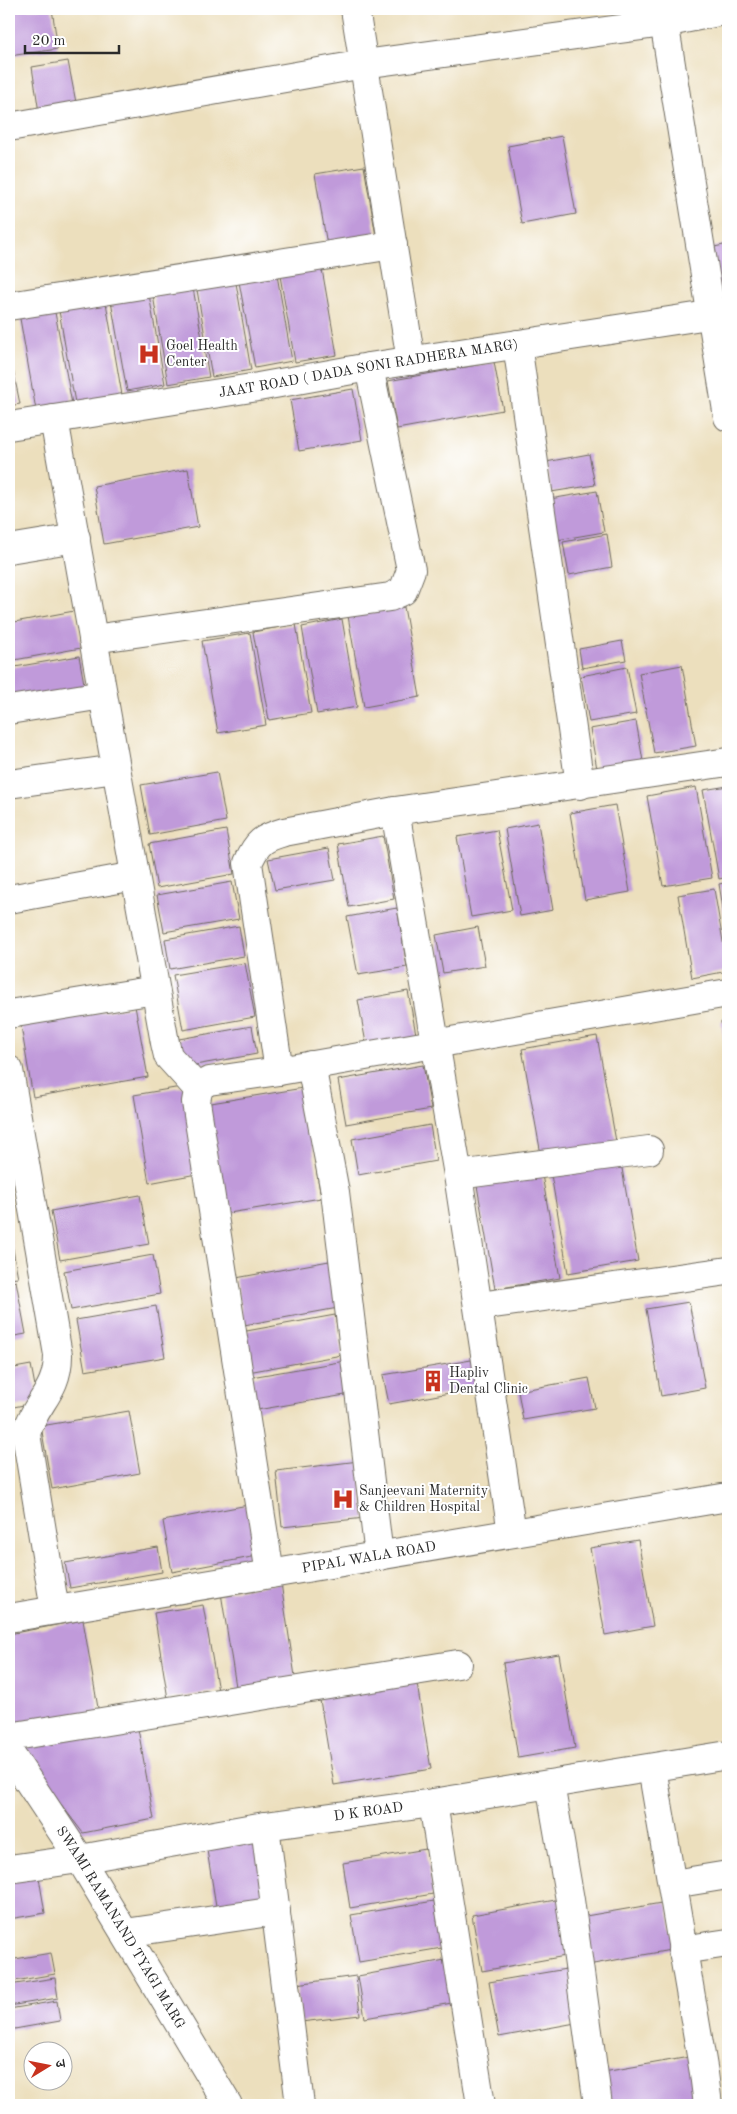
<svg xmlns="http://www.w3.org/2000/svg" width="737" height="2114" font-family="'Old Standard TT','Noto Serif Devanagari',serif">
<rect width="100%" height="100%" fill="#fff"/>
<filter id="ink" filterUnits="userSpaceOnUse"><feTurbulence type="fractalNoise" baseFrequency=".02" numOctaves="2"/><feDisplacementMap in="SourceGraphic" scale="10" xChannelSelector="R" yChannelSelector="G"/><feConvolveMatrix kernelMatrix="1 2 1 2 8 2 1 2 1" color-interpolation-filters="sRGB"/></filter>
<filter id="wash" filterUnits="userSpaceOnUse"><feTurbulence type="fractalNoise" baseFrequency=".0096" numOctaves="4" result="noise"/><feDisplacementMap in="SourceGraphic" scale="20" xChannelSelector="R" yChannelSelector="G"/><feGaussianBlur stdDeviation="1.12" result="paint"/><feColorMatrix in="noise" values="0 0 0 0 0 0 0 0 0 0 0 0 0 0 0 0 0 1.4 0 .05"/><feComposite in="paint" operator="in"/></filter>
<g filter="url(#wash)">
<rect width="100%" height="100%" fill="#ecdfbd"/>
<g id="blocks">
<g fill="#c09ada">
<path d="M25,9H52L58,49L9,56V11Z"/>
<path d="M68,61L78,113L40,119L32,67Z"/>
<path d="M562,136L576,214L522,224L508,146Z"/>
<path d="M364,166L377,242L328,251L315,174Z"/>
<path d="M728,244V296L719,297L710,248Z"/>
<path d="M322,269L337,355L295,362L280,276Z"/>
<path d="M277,275L292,361L255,368L239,282Z"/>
<path d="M236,283L251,370L212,377L197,290Z"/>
<path d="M193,288L209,377L168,384L153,295Z"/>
<path d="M148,289L165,384L127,391L110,296Z"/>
<path d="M105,297L122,395L75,403L58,305Z"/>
<path d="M54,307L72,404L36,410L19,313Z"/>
<path d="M9,350L20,404L9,406Z"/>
<path d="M494,362L503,410L397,429L388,381Z"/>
<path d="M353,389L362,440L299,451L290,400Z"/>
<path d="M589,454L595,485L551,492L546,462Z"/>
<path d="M188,469L198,527L104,544L94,486Z"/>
<path d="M597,491L604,532L557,540L550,499Z"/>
<path d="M607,534L612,567L569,575L563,542Z"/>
<path d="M404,607L420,697L364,707L348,616Z"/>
<path d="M74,611L81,648L9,661V623Z"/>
<path d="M342,619L357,707L317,714L302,627Z"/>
<path d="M296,624L311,713L269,720L253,632Z"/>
<path d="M250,633L266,725L218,733L202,641Z"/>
<path d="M622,641L626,660L582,668L579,649Z"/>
<path d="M79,656L85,689L9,703V668Z"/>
<path d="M682,665L696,746L654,753L639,673Z"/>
<path d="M627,667L636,714L589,722L581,676Z"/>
<path d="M636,721L643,761L597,769L590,729Z"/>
<path d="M217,772L226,821L150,835L141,785Z"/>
<path d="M728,786V877L719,879L703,790Z"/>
<path d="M696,787L712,878L663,886L647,796Z"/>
<path d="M615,805L630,892L585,900L570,813Z"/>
<path d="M538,823L553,910L520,916L505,829Z"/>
<path d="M226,830L234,874L157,888L149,844Z"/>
<path d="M497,830L512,910L471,917L457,837Z"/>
<path d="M383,836L394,899L349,907L338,844Z"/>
<path d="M329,848L335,880L275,890L268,859Z"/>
<path d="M232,882L239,919L164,932L157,895Z"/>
<path d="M728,882V933H727L719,884Z"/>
<path d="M714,889L728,971L692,978L678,895Z"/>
<path d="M397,908L407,967L358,975L347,917Z"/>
<path d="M239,926L244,956L170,969L165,939Z"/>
<path d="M478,927L485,966L443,973L436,935Z"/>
<path d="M245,963L255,1017L183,1030L173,975Z"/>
<path d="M408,991L418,1045L368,1054L358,1000Z"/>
<path d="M135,1006L148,1077L33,1097L21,1026Z"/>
<path d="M728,1021V1059H727L721,1022Z"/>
<path d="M252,1026L257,1054L184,1067L179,1039Z"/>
<path d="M597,1036L617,1147L542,1160L522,1049Z"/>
<path d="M423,1065L431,1109L346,1124L338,1080Z"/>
<path d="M187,1086L202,1173L149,1183L134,1095Z"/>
<path d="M303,1088L321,1198L223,1214L205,1104Z"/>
<path d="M430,1125L436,1161L358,1175L352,1139Z"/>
<path d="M620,1157L638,1261L568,1273L550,1169Z"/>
<path d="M541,1169L560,1278L495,1289L476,1180Z"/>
<path d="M140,1195L149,1244L60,1260L51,1211Z"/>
<path d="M9,1238H11L18,1278L9,1279Z"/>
<path d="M153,1255L160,1294L71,1310L64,1271Z"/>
<path d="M329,1261L338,1308L244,1325L236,1278Z"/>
<path d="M16,1281L26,1334L9,1337V1283Z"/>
<path d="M689,1302L705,1388L661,1396L646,1309Z"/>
<path d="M156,1306L165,1357L85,1371L76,1320Z"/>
<path d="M335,1315L342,1355L248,1372L241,1332Z"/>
<path d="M477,1359L482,1387L389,1404L383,1375Z"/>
<path d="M345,1361L351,1394L257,1410L251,1377Z"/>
<path d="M31,1365L38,1402L9,1408V1369Z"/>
<path d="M589,1378L595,1408L523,1420L518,1391Z"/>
<path d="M129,1411L140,1473L52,1489L41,1426Z"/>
<path d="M359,1461L365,1518L282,1527L276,1471Z"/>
<path d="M248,1505L257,1556L172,1572L163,1521Z"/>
<path d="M638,1540L653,1626L605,1635L590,1548Z"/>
<path d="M158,1547L162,1572L70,1588L65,1563Z"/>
<path d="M281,1583L296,1683L237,1693L221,1593Z"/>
<path d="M203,1605L218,1691L168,1699L154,1613Z"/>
<path d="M83,1620L99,1714L9,1729V1634Z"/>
<path d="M559,1654L575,1748L518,1758L503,1663Z"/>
<path d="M416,1678L431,1769L334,1785L319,1694Z"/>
<path d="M137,1723L154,1819L83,1833L18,1748Z"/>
<path d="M262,1835L274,1902L217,1912L206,1844Z"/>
<path d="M426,1849L433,1894L350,1908L343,1863Z"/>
<path d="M38,1872L45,1913L9,1919V1877Z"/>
<path d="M561,1899L571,1955L482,1971L472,1915Z"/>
<path d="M434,1901L442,1948L359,1962L351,1915Z"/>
<path d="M667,1902L676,1949L588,1965L580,1917Z"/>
<path d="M51,1953L55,1974L9,1982V1960Z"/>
<path d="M445,1960L452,2003L365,2018L358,1976Z"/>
<path d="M572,1968L581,2022L499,2037L489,1982Z"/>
<path d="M356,1976L360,2015L301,2022L296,1984Z"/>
<path d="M55,1978L58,1998L9,2006V1985Z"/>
<path d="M57,2001L60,2021L9,2030V2009Z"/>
<path d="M695,2056L704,2105H603L598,2073Z"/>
</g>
</g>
</g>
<g filter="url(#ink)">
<use href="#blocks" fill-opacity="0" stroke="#6f6a5e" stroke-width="1"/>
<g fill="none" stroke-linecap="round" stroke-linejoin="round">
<g stroke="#6f6a5e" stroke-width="30">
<g id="minor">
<path d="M355,9L411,361"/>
<path d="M662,9L728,417"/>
<path d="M9,127L364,64L664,23L728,10"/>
<path d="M9,306L393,245"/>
<path d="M517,344L580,785"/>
<path d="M54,419L165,1043L168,1056L198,1089"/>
<path id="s1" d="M9,426L258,387L369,367L728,312"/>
<path d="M9,549L76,538"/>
<path d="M93,639L390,597L403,591L411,570L369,367"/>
<path d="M9,710L103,695"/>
<path d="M9,784L116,769"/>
<path d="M395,811L458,1175L512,1533"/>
<path d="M9,899L135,876"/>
<path d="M9,1014L155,990"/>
<path d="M311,1065L335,1192L379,1556"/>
<path d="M9,1070L58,1355C58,1392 35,1402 26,1434L55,1610"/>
<path d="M279,1071L248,863C257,842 263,838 284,832L395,811L728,762"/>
<path d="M458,1175L649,1150"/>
<path d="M479,1306L728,1271"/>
<path d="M270,1574L196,1102C198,1090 198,1086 209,1081L279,1071L728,993"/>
<path id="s2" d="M9,1618L728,1497"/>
<path d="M9,1737L458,1664"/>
<path id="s3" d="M9,1752L80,1859L228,2105"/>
<path d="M652,1768L704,2073L708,2105"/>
<path d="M550,1784L570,1900L598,2105"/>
<path d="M433,1803L481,2105"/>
<path d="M265,1826L300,2105"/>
<path id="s4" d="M9,1869L80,1859L265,1826L433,1803L728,1755"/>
<path d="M673,1884L728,1875"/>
<path d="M125,1933L276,1911"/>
<path d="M682,1950L728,1943"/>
</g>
</g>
<use href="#minor" stroke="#fff" stroke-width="28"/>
</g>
</g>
<defs>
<g id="hospital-bare" transform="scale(1.725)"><path d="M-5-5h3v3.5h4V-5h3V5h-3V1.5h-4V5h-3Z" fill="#c8321e" stroke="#fff" stroke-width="2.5" paint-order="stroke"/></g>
<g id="building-bare" transform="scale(1.725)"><path d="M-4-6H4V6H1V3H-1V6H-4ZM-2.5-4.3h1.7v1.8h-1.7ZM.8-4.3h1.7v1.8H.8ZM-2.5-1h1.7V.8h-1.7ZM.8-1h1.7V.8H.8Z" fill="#c8321e" stroke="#fff" stroke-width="2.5" paint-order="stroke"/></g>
</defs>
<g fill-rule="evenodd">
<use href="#hospital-bare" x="149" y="354"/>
<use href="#building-bare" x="433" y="1381"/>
<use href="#hospital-bare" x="343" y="1499"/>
</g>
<g text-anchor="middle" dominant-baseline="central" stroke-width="4" stroke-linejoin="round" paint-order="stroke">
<g font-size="14" fill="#2b2b2b" stroke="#fff" text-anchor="start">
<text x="166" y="346">Goel Health<tspan x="166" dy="16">Center</tspan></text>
<text x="449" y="1373">Hapliv<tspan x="449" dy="16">Dental Clinic</tspan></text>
<text x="359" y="1491">Sanjeevani Maternity<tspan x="359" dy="16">&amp; Children Hospital</tspan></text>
</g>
<g font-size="14" fill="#2b2b2b" stroke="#fff">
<text stroke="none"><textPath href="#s1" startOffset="364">JAAT ROAD ( DADA SONI RADHERA MARG)</textPath></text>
<text stroke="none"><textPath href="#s2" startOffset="365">PIPAL WALA ROAD</textPath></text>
<text stroke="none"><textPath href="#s4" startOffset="364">D K ROAD</textPath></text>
<text stroke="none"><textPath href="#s3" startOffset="208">SWAMI RAMANAND TYAGI MARG</textPath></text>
</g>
</g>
<rect width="737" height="2114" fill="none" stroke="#fff" stroke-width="30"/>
<g transform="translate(48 2066) rotate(80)"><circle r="24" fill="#ffffff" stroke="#aaaaaa"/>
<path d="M0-4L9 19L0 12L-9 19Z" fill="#c8321e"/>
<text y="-8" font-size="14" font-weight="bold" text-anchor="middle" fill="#2b2b2b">उ</text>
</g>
<path d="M25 45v8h94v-8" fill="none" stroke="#2b2b2b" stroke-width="2.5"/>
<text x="32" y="45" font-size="15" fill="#2b2b2b" stroke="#ffffff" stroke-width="4" paint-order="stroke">20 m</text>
</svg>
